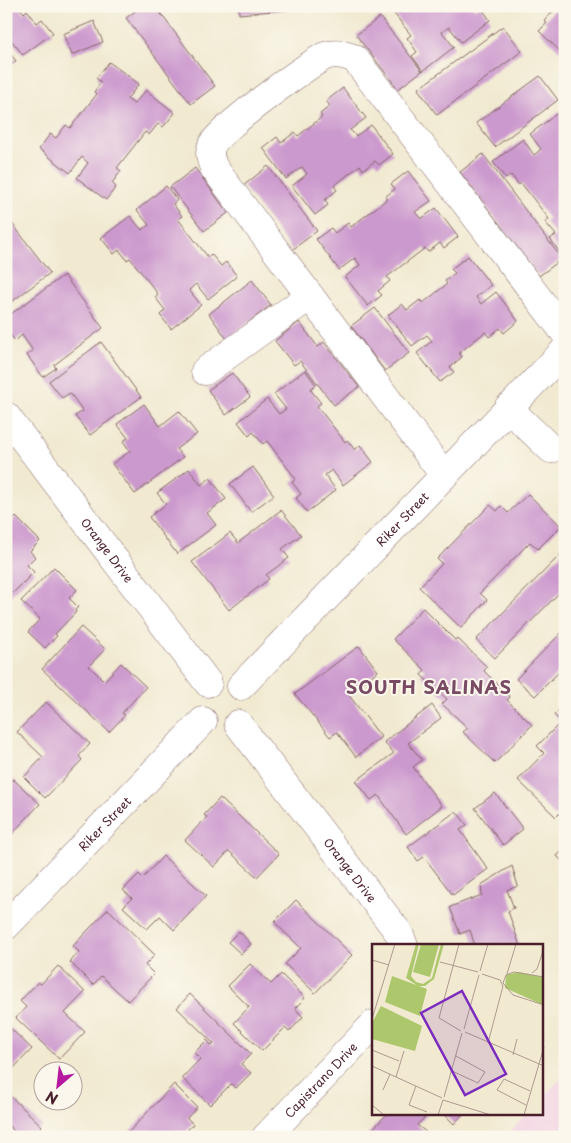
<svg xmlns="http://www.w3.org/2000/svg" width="571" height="1143" font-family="'Playpen Sans',sans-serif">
<rect width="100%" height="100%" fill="#fbf7ec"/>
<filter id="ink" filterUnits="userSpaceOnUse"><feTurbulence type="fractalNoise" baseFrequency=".02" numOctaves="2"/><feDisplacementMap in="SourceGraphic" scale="10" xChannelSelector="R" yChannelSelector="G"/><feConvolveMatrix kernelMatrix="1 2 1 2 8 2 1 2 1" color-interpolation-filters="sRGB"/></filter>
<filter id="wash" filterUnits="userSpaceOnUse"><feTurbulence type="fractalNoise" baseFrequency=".0096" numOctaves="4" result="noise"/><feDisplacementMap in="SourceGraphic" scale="20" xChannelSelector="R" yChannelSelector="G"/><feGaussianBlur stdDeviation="1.12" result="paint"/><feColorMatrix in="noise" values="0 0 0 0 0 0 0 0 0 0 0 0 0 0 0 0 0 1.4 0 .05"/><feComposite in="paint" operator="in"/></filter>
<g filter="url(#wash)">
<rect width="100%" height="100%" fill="#f1ead1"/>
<path fill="#f2cfe2" d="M565,1075V1137H505L527,1114H542V1098Z"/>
<g id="blocks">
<g fill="#cc99ce">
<path d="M6,6H18L24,13L27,10L37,23L42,19L53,33L23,55L11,40L6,44Z"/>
<path d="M142,6H155L215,86L191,104L126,18Z"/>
<path d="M239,6H295V9L239,14Z"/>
<path d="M388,6H472L475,9L480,6L490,20L461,42L449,27L442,32L454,47L423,71L412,56L417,52L407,38L411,35Z"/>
<path d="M558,6H565L564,55L539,31L547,23L544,21Z"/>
<path d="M380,17L422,71L398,89L356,35Z"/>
<path d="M94,21L103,42L72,55L63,34Z"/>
<path d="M503,26L522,51L437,115L418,89Z"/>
<path d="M6,48L16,61L6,68Z"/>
<path d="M109,62L139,84L127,99L134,104L146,90L175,113L163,127L158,124L149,135L145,132L117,168L121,171L112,183L116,187L106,200L77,178L88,163L82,157L70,173L39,149L50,134L56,138L66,125L70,128L97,94L94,92L101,82L96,78Z"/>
<path d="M540,76L558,100L495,147L476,123Z"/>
<path d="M343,88L366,118L350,130L356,136L371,125L393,154L379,165L375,161L363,170L360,165L334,186L337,190L325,200L328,205L315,215L292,186L307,174L302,167L286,179L263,148L277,137L281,143L295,132L298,136L322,117L320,114L330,106L326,101Z"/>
<path d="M559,112L565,119V251L561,254L550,239L556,235L545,222L549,219L521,183L519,185L511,175L506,179L493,162L523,139L534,155L541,149L530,134Z"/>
<path d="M483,154L562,259L539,276L460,172Z"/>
<path d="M268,166L317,231L292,250L243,186Z"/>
<path d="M195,168L228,213L204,231L170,187Z"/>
<path d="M408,171L431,201L415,212L421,219L436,208L458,237L444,248L440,243L428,252L425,248L387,277L390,281L378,291L382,295L368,306L345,277L360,265L355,258L339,270L316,239L331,228L335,233L348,223L351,227L387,199L385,197L395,189L391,184Z"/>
<path d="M166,186L177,200L173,204L182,216L178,219L208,257L211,254L221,266L226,262L237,276L208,299L196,284L189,290L201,305L171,329L160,315L165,310L155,297L158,294L130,258L127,260L119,250L114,254L101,238L130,216L142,230L149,225L137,210Z"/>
<path d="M8,218L50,273L6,306V219Z"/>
<path d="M468,256L491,285L476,297L481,304L496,292L518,321L504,333L500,328L489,337L485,332L459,353L462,357L450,367L454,372L440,382L417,353L432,341L427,335L412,346L388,315L402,304L407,310L420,300L423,303L447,284L445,281L455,273L451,269Z"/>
<path d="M64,275L103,328L54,365L56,368L43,377L27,355L33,351L22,335L15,341L6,329V312L8,311L11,314Z"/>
<path d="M252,280L271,305L227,339L209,314Z"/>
<path d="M375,308L409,353L385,371L351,326Z"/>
<path d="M299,322L318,347L324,342L359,387L334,405L300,361L294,365L275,341Z"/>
<path d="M101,342L141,397L90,435L75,416L83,411L70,393L62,398L49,381Z"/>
<path d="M305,370L316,385L310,389L321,403L317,406L345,442L347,440L355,450L360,445L373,462L343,485L332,470L325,475L336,490L307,512L296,498L301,494L292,482L296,479L267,441L263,444L253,432L249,436L238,422L267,399L279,414L286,409L274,394Z"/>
<path d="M232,373L250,397L226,415L208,390Z"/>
<path d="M144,404L160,426L179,411L197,434L176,449L183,457L135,494L112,464L130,451L123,441L128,438L117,424Z"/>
<path d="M253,467L274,495L251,512L230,484Z"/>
<path d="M189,469L201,485L210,478L226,499L207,513L216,525L177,554L149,517L166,504L157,493Z"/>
<path d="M528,494L561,526L538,549L530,542L480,593L487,600L461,628L419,587L442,564L437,559L490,505L497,511L501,506L508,513Z"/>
<path d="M281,510L301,535L282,549L289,558L266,575L269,579L229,610L192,562L230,533L238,543Z"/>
<path d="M16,517L40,541L30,551L35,557L27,565L34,572L7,599L6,527Z"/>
<path d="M565,550V587L495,658L476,640Z"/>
<path d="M54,567L77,590L69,598L78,607L75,610L76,612L55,634L57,636L45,648L28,632L40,619L21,601Z"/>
<path d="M423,608L455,640L457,638L487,667L484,671L510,697L507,700L532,725L495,763L463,732L468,728L442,704L447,699L421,675L425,670L393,639Z"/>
<path d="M81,627L105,649L89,666L104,681L121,663L146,687L122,713L125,715L109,732L42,669Z"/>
<path d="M565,629V666L535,696L516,679Z"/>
<path d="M359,646L378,671L348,694L381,737L356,757L337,732L330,737L295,694Z"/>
<path d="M46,702L90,744L79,756L82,760L45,798L24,777L43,757L17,732Z"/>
<path d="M565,704V808L556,817L518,780L544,753L537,746L561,722L554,715Z"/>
<path d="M432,705L441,718L408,743L422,760L413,767L442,806L406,834L378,795L371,800L356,781L394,753L384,742Z"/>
<path d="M13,779L40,804L6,840V786Z"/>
<path d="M495,793L523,829L503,845L475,808Z"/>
<path d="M220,798L279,854L257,877L229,851L214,867L185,840L207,817L204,815Z"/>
<path d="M456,811L467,825L460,830L488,869L453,895L424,857L418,861L408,847Z"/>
<path d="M565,848V864L557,856Z"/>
<path d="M163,856L206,896L174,930L160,916L147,929L123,907L132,898L123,890L139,874L143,878Z"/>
<path d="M512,866L518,886L507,890L514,908L508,911L520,946H475L470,930L460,934L450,907L482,895L481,885Z"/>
<path d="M296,900L352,955L315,993L285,964L301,948L274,922Z"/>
<path d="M108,909L155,955L145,965L154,974L128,1001L101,976L93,985L70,962L79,952L73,946Z"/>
<path d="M239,931L251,944L241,954L228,942Z"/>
<path d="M250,964L271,984L281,974L305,998L295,1008L303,1017L289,1032L285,1028L262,1051L234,1023L249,1007L228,986Z"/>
<path d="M58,966L85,992L65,1013L85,1032L59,1059L16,1018L26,1007L20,1001L38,982L41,984Z"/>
<path d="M190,994L251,1054L241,1064L251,1073L236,1088L231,1084L210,1105L182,1078L200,1059L194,1053L207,1040L212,1046L214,1044L177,1008Z"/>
<path d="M6,1024L32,1049L6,1076Z"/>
<path d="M174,1084L197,1107L187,1118L193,1124L181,1137H128L126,1135Z"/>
<path d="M6,1092L42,1126L31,1137H20L6,1123Z"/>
<path d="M387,1114H428L417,1125L427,1133L424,1137H365Z"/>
<path d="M444,1114H463L454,1124Z"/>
</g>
</g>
</g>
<g filter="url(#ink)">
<use href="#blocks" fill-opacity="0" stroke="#846665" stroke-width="1"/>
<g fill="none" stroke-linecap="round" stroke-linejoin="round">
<g stroke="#846665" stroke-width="29">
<g id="minor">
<path d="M205,371L310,296"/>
<path d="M508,408L551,449"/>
<path id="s1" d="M6,416L208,683"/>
<path d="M444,475L214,168C211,160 208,153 212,145C219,129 305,67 325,56C336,53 344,54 355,59L565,333"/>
<path id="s2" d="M241,686L565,350"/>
<path id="s3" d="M238,724L399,933L404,946"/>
<path id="s4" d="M6,926L203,721"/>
<path id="s5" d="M266,1137L374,1024"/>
</g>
</g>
<use href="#minor" stroke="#fff" stroke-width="28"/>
</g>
</g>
<g text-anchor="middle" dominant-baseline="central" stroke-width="4" stroke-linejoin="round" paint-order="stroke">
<g font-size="12" fill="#4a1f2b" stroke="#fbf7ec">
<text stroke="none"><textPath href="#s2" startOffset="232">Riker Street</textPath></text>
<text stroke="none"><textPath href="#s1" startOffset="168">Orange Drive</textPath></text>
<text stroke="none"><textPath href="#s4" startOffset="142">Riker Street</textPath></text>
<text stroke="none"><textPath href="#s3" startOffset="184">Orange Drive</textPath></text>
<text stroke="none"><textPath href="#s5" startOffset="79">Capistrano Drive</textPath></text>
</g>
<g font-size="18" font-weight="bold" letter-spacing="1" fill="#784a64" stroke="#fbf7ec">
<text x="429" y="686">SOUTH SALINAS</text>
</g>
</g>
<g transform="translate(372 944)">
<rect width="171" height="171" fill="#f1ead1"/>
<path d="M44,0H47L39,32L44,38L51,40L60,34L69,0H72L62,35L53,42H46L34,34ZM49,0H67L58,33L41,28ZM147,28L171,33V61L133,44L134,31ZM20,32L55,45L48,72L13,58ZM9,62L50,82L43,107L0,95V79Z" fill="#adc76d"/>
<path fill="none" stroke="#ae998f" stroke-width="1" d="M87,0L67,74L89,87M0,16L17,21M68,18L106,28M108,27L116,0M160,29L165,25L172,4M110,30L128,36L131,42L116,99M135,30L144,0M172,33L142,28L134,31L131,39L141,51L172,61M0,75L23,0M92,85L107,31M93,88L172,122M0,106L27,117M141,111L145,95M0,122L70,154M80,127L106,139L113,128L84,112M24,133L32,107M44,142L37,161L55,168M11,146L18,130M72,153L90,89M71,156L119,171M0,161L12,171M154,161L125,146L132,135L158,147M66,171L71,156M152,171L172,103"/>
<path fill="#7b2cbf" fill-opacity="0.15" stroke="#7b2cbf" stroke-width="2.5" d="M90,47L134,130L93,151L49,69Z"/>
<rect width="171" height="171" fill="none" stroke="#4a1f2b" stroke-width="2.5"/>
</g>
<rect width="571" height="1143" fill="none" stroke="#fbf7ec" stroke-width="25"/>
<g transform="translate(58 1086) rotate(208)"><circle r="24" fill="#fbf7ec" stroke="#b4a19f"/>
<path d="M0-4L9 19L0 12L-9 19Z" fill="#b5179e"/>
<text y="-8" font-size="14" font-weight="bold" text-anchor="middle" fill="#4a1f2b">N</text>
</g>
</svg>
